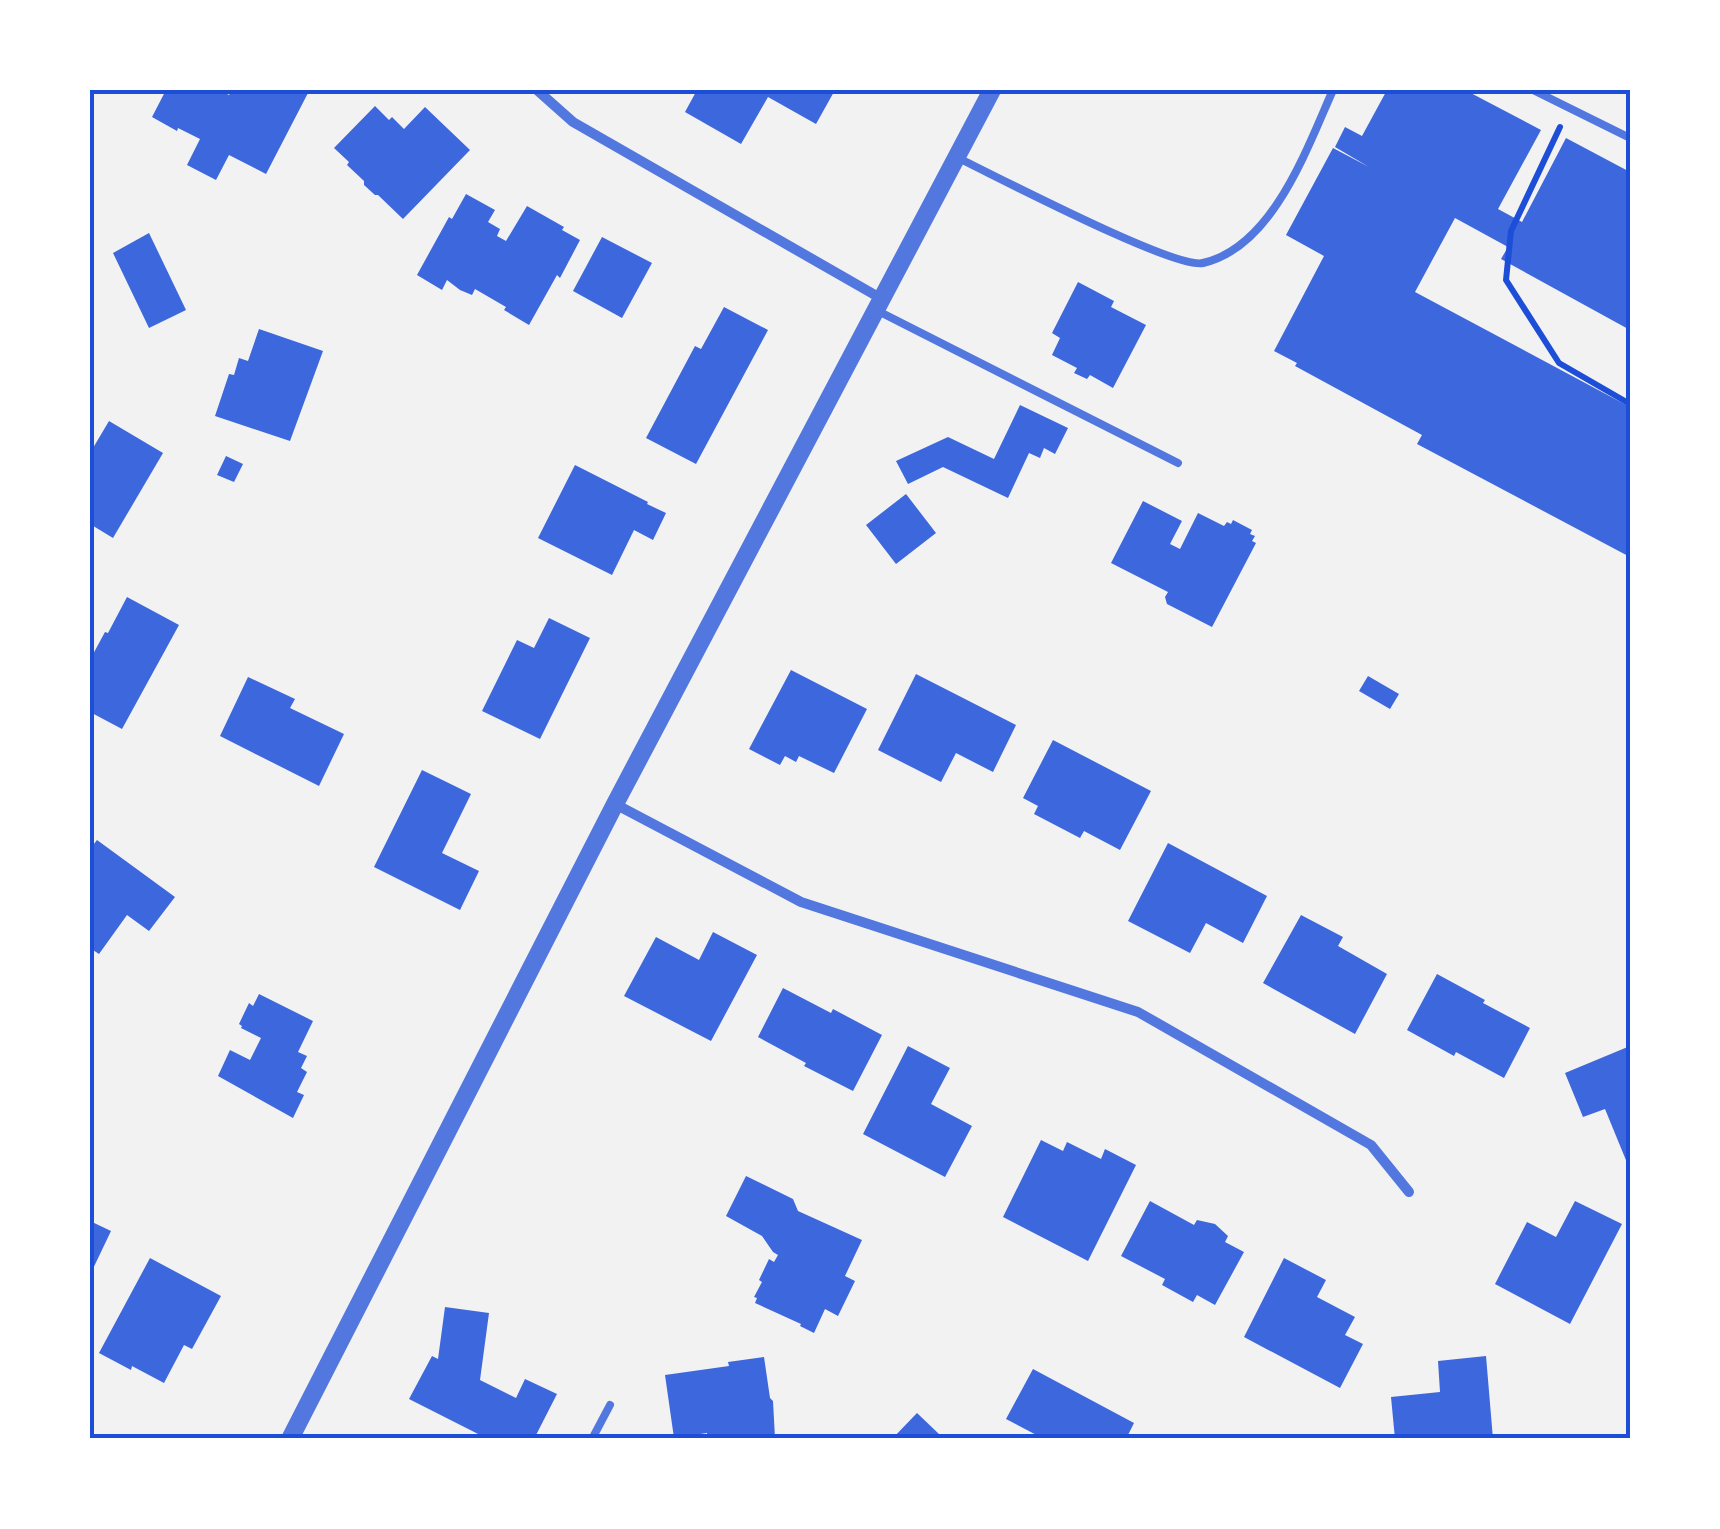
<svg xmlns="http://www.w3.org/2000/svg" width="1720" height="1529" font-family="Mulish,sans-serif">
<rect width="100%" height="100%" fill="#f2f2f2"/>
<g fill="#3d67dc">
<path d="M166,90H179L187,94L190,90H220L229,95L232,90H302L308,93L266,174L229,155L216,180L187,165L200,139L178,128L177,131L152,117Z"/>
<path d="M697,90H835L816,124L768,97L741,144L685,112Z"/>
<path d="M1387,90H1465L1541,130L1498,209L1522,222L1566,138L1630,172V330L1501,259L1508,247L1455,218L1415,292L1630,407V557L1417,444L1422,435L1295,366L1297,363L1274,351L1324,256L1286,235L1333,148L1369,167L1335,147L1345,127L1362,136Z"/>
<path d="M375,106L389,120L392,117L404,129L425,107L470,150L403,219L378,195H375L364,185V181L347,165L349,162L334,148Z"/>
<path d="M466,194L495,210L488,222L500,229L497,236L506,241L527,206L564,227L562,230L580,240L560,278L557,275L529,325L504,310L506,307L475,289L472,295L460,290L447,280L442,290L417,275L449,217L452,219Z"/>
<path d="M149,233L186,310L149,328L113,253Z"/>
<path d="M602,237L652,263L622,318L573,291Z"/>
<path d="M1078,282L1114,301L1111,307L1146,325L1113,388L1090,375L1087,379L1074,373L1077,368L1052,355L1060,338L1052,333Z"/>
<path d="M724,307L768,330L696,464L646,438L695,346L701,349Z"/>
<path d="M259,329L323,351L290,441L215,416L229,374L234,375L239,358L248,361Z"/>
<path d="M1020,405L1068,428L1055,454L1044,448L1040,458L1029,453L1008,498L943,467L908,484L896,461L948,437L994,459Z"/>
<path d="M109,421L163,453L113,538L90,524V453Z"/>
<path d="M226,456L243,464L234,482L217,475Z"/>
<path d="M575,465L648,502L647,504L666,513L653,540L634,530L612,575L538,538Z"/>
<path d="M906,494L936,533L896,564L866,525Z"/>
<path d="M1143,501L1182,521L1170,544L1180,549L1198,513L1224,526L1227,522L1231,524L1233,520L1252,530L1250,534L1255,536L1252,541L1256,543L1212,627L1167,604L1165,597L1168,592L1111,563Z"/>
<path d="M127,597L179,625L122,729L90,712V655L92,656L105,632L108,633Z"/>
<path d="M549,618L590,638L540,739L482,711L517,640L534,648Z"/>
<path d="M791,670L867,709L834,773L799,756L796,762L785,756L780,765L749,749Z"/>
<path d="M916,674L1016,725L993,772L956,753L941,782L878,750Z"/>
<path d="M1368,676L1399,694L1390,709L1359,691Z"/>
<path d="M248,677L295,699L290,708L344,734L319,786L220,736Z"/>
<path d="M1053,740L1151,791L1120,850L1084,831L1080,838L1034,814L1038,806L1023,798Z"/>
<path d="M422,770L471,794L442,853L479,871L460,910L374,867Z"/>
<path d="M97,840L175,897L149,931L127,915L99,954L90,948V849Z"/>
<path d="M1168,843L1267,896L1243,943L1206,923L1190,953L1128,921Z"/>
<path d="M1301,915L1343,937L1338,946L1387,974L1355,1034L1263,983Z"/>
<path d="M713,932L757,955L711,1041L624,996L656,937L699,960Z"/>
<path d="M1437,974L1485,1000L1483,1003L1530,1028L1504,1078L1456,1052L1454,1056L1407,1030Z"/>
<path d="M783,988L831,1013L833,1009L882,1035L853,1091L804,1066L806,1063L758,1037Z"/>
<path d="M259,994L313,1021L298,1052L307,1056L301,1068L307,1072L297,1092L304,1095L293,1118L218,1076L230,1050L250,1060L261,1038L241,1028L242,1026L239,1024L249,1003L253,1006Z"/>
<path d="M908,1046L950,1068L931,1104L972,1126L945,1177L863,1134Z"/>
<path d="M1630,1046V1170L1605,1109L1583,1117L1565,1073Z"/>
<path d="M1041,1140L1063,1151L1067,1142L1101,1159L1105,1149L1136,1165L1088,1261L1003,1217Z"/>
<path d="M746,1176L793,1199L798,1211L862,1240L845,1276L855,1281L838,1316L825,1309L814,1333L800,1326L801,1324L755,1303L757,1298L754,1297L762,1282L759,1280L769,1259L774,1262L778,1255L773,1252L762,1236L726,1216Z"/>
<path d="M1150,1201L1194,1225L1197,1220L1215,1224L1228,1236L1225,1242L1244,1252L1215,1305L1197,1295L1193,1302L1162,1285L1165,1279L1121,1256Z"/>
<path d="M1575,1201L1622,1224L1570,1324L1495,1284L1527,1222L1556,1237Z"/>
<path d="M90,1221L111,1231L90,1275Z"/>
<path d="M150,1258L221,1296L192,1349L184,1345L164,1383L132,1366L131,1370L99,1353Z"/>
<path d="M1284,1258L1326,1280L1317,1297L1355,1317L1345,1335L1363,1344L1340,1388L1244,1337Z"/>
<path d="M445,1307L489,1313L480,1380L516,1398L525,1379L557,1394L534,1439H488L409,1399L432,1356L438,1359Z"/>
<path d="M1486,1356L1493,1439H1395L1391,1397L1440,1392L1438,1361Z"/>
<path d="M764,1357L770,1398L773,1401L775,1438L707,1439V1433L674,1438L665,1375L729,1366L728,1362Z"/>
<path d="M1033,1369L1134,1423L1126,1439H1070L1064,1436L1062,1439H1044L1006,1419Z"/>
<path d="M917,1413L939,1434L934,1439H892Z"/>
</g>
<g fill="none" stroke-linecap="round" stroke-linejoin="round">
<path stroke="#1d4ed8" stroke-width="6" d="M1560,127L1511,231L1506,280L1559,363L1630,404"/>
<g stroke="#5277de" stroke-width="8">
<path d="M1533,90L1630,138"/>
<path d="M956,157C994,175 1175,270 1203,263C1273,247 1307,148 1333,90"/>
<path d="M876,310L1178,463"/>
<path d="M592,1439L610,1405"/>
</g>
<g stroke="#5277de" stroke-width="10">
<path d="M537,90L573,122L882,299"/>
<path d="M615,804L801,902L1138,1012L1371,1145L1409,1192"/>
</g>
<path stroke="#5277de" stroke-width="18" d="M290,1439L615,804L992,90"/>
</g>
<rect width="1720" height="1529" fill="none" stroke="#ffffff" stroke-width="185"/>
<rect x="92" y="92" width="1536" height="1344" fill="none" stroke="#1d4ed8" stroke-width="4"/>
</svg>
